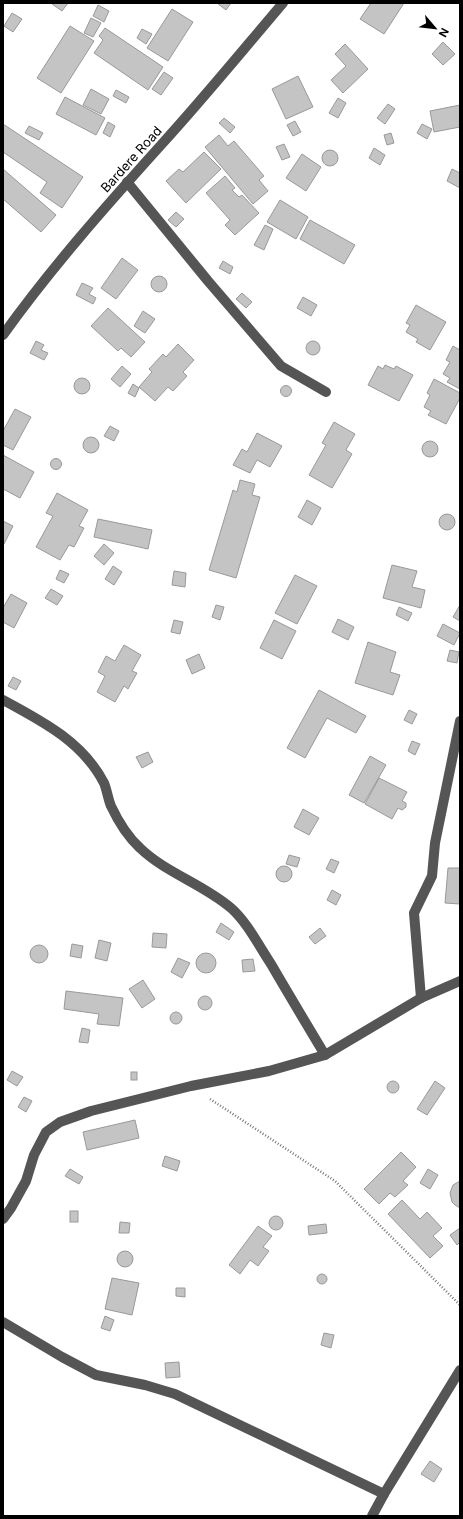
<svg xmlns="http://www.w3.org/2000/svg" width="463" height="1519" font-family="Inter,sans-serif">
<rect width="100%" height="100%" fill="#fff"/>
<g fill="#c4c4c4" stroke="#999">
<path d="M52,3H68L62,11L52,4Z"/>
<path d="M217,3H231L226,10Z"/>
<path d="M371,3H404L384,34L360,19Z"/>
<path d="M98,5L109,11L104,22L93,16Z"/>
<path d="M172,9L193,22L168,61L147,48Z"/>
<path d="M12,13L22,19L13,32L4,26Z"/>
<path d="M91,18L101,23L93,37L84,33Z"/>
<path d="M70,26L94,41L61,93L37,78Z"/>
<path d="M105,28L163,67L148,90L94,53L103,40L99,36Z"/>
<path d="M142,29L152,34L146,44L137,38Z"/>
<path d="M443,42L455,54L443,65L432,54Z"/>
<path d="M345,44L368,69L343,93L331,80L346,66L335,54Z"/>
<path d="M164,72L173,78L161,95L152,89Z"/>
<path d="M298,76L313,107L286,119L272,89Z"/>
<path d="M91,89L109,99L101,114L83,105Z"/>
<path d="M116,90L129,97L126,103L113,96Z"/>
<path d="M65,97L105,118L96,135L56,114Z"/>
<path d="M338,98L346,103L338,118L329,113Z"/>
<path d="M388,104L395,109L385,124L377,118Z"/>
<path d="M460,105V127L434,132L430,111Z"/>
<path d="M224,118L235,127L230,133L219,123Z"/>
<path d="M295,121L301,132L293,136L287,125Z"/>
<path d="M108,122L115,126L110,137L103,133Z"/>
<path d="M3,124L83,177L62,208L40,193L47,182L3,152Z"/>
<path d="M422,124L432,129L427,139L417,133Z"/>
<path d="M29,126L43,133L39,140L25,133Z"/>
<path d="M391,133L394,143L387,145L384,135Z"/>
<path d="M219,135L228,146L234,141L264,176L259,180L268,191L253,204L205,147Z"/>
<path d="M284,144L290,157L282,160L276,147Z"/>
<path d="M374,148L385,155L380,165L369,158Z"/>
<circle cx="330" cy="158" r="8"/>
<path d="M204,152L221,169L186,203L166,181L179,169L183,172Z"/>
<path d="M302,154L321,167L306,191L286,178Z"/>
<path d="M3,169L56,215L41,232L3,199Z"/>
<path d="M452,169L460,173V188L447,181Z"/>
<path d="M225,176L235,188L232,190L239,197L242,195L259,213L235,235L225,225L230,220L206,193Z"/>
<path d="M280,200L308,217L296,239L267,222Z"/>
<path d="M176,212L184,219L176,227L168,220Z"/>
<path d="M310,220L355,245L344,264L300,239Z"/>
<path d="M265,225L273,229L264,250L254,245Z"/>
<path d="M122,258L138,270L116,299L101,288Z"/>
<path d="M223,261L233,267L230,274L219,268Z"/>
<circle cx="159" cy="284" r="8"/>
<path d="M82,283L93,288L89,294L96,298L93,304L76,295Z"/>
<path d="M242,293L252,302L246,308L236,299Z"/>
<path d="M303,297L317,305L311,316L297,308Z"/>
<path d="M416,305L446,322L430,350L416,342L418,339L406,332L410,325L406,323Z"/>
<path d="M108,308L145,342L131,357L121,348L118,351L91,326Z"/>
<path d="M143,311L155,319L145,333L134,326Z"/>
<path d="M36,341L44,345L41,350L48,353L44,360L30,353Z"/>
<circle cx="313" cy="348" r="7"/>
<path d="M178,344L194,360L183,372L187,376L173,391L168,387L155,401L139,387L152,372L149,369L163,354L166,357Z"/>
<path d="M453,346L460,350V389L447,382L450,378L443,374L450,362L446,360Z"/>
<path d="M385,365L394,369L396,366L413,375L399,401L368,385L378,366L383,369Z"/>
<path d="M122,366L131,374L120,387L111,379Z"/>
<circle cx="82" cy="386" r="8"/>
<path d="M434,379L460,393V398L446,424L428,415L431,411L424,407L430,395L427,393Z"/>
<path d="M133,384L139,388L135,397L128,393Z"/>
<circle cx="286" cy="391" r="5.5"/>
<path d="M15,409L31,417L13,450L3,445V431Z"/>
<path d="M334,422L355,434L346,450L352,454L332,488L309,475L326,445L322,443Z"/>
<path d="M110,426L119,431L114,441L104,436Z"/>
<path d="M257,433L282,446L270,467L257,460L250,473L233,465L242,449L247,452Z"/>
<circle cx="91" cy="445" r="8"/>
<circle cx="430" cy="449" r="8"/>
<path d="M3,455L34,472L20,498L3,489Z"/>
<circle cx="56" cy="464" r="5.5"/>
<path d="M240,480L255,484L252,495L260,497L236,578L209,570L233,490L237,492Z"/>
<path d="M57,493L88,510L79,526L84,528L74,547L69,545L60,560L36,547L53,516L46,513Z"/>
<path d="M307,500L321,508L312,525L298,517Z"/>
<circle cx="447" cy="522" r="8"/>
<path d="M98,519L152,530L148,549L94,537Z"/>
<path d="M3,521L13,526L4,544L3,543Z"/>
<path d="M104,544L114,553L104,565L94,556Z"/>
<path d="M392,565L417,571L412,587L425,590L421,608L383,598Z"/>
<path d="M113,566L122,572L114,585L105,579Z"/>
<path d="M60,570L69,574L64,583L56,579Z"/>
<path d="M174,571L186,573L185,587L172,585Z"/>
<path d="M295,575L317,586L297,624L275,613Z"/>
<path d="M51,589L63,596L57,605L45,598Z"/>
<path d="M11,594L27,603L14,628L3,622V608Z"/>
<path d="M216,605L224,607L220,620L212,617Z"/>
<path d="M460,605V621L453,617Z"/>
<path d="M399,607L412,613L408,621L396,615Z"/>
<path d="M338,619L354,627L348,640L332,632Z"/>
<path d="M174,620L183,622L180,634L171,632Z"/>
<path d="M274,620L296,631L282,659L260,648Z"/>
<path d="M443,624L460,633L454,645L437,636Z"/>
<path d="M368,642L396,652L390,672L400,675L393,695L355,683Z"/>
<path d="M124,645L141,655L132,671L137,673L128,689L124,686L115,702L97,692L105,676L98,672L106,656L115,661Z"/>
<path d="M450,650L459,652L457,663L447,661Z"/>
<path d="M199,654L205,668L192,674L186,660Z"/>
<path d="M13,677L21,681L16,690L8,686Z"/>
<path d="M319,690L366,716L356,733L327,718L305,758L287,748Z"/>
<path d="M409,710L417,714L412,724L404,720Z"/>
<path d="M412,741L420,744L415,755L408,751Z"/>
<path d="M148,752L153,762L142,768L136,757Z"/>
<path d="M370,756L386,765L364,803L349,795Z"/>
<path d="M379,778L407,792L402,801L406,803V807L402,810L398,808L392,819L365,804Z"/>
<path d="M303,809L319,818L309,835L294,827Z"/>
<path d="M289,855L300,858L297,867L286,864Z"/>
<path d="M331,859L339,862L334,873L326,869Z"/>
<circle cx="284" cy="874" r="8"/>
<path d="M448,868H460V904L445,903Z"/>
<path d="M332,890L341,895L336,905L327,900Z"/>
<path d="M221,923L234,932L229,940L216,932Z"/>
<path d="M320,928L326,936L315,944L309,937Z"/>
<path d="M153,933L167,934L166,948L152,947Z"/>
<path d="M99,940L111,943L107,961L95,958Z"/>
<path d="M72,944L83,946L81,958L70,956Z"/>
<circle cx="39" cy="954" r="9"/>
<circle cx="206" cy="963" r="10"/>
<path d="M178,958L190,963L182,978L171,972Z"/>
<path d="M253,959L255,971L243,972L242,960Z"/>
<path d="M143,980L155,999L142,1008L129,989Z"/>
<path d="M66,991L123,998L119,1026L97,1024L99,1014L64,1009Z"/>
<circle cx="205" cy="1003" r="7"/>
<circle cx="176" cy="1018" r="6"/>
<path d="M82,1028L90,1030L88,1043L79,1042Z"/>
<path d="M12,1071L23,1077L17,1086L7,1080Z"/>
<rect x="131" y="1072" width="6" height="8"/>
<circle cx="393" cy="1087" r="6"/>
<path d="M435,1081L445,1088L427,1115L417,1109Z"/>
<path d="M24,1097L32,1101L26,1112L18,1107Z"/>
<path d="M135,1120L139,1138L87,1150L83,1132Z"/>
<path d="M401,1152L416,1167L403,1181L408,1185L395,1197L390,1193L379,1204L364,1189Z"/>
<path d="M165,1156L180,1161L177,1171L162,1166Z"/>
<path d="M70,1169L83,1177L79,1184L65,1176Z"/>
<path d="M428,1169L438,1175L430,1189L420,1183Z"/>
<path d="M460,1181V1208L455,1205L452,1202L450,1193L453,1185Z"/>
<path d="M402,1200L420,1219L427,1212L442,1228L433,1236L443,1246L430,1258L388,1214Z"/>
<rect x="70" y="1211" width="8" height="11"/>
<circle cx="276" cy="1223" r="7"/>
<path d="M120,1222L130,1223L129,1233H119Z"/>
<path d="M326,1224L327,1233L309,1235L308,1226Z"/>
<path d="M258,1226L272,1236L263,1247L269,1251L258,1266L250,1260L240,1274L229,1265Z"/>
<path d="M460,1228V1242L457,1245L450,1235Z"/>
<circle cx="125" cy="1259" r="8"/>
<circle cx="322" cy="1279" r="5"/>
<path d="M112,1278L139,1283L132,1315L105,1309Z"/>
<path d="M176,1288H185V1297L176,1296Z"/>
<path d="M105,1316L114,1320L110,1331L101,1328Z"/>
<path d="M324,1333L334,1335L331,1348L321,1345Z"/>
<path d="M179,1362L180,1377L166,1378L165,1363Z"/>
<path d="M430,1461L442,1469L434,1482L421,1474Z"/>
</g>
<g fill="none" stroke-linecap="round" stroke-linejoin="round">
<path stroke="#777" stroke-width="2.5" stroke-dasharray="1 2" stroke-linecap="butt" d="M210,1099L335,1181L460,1305"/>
<g stroke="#555" stroke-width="10">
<path d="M127,182L208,281L281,366L326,392"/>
<path d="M3,335C51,268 106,206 161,145C203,99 243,50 283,3"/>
<path d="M3,700C42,721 83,742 104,783C107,790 108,799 111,806C118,821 128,837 140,848C166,873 203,884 231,908C247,922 259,946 271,964C289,995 307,1025 325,1055"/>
<path d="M421,998L414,913L432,876L435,843L460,721"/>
<path d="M3,1219L11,1208L26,1181L34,1155L46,1132L60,1122L91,1111L191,1086L269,1071L325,1055L421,998L460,981"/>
<path d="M3,1322L62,1357L96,1375L145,1385L175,1394L384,1494"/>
<path d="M372,1516L384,1494L460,1370"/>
</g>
</g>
<g text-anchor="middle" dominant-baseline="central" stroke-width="3" stroke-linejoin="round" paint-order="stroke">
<g font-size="13" fill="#000" stroke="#fff">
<text transform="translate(131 159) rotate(-48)">Bardere Road</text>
</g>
</g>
<rect width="463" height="1519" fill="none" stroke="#000000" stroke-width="8"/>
<g transform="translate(435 28) rotate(118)" stroke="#ffffff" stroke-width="3" paint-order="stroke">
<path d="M0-3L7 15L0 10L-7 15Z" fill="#000000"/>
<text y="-6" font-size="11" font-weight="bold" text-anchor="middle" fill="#000000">N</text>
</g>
</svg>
